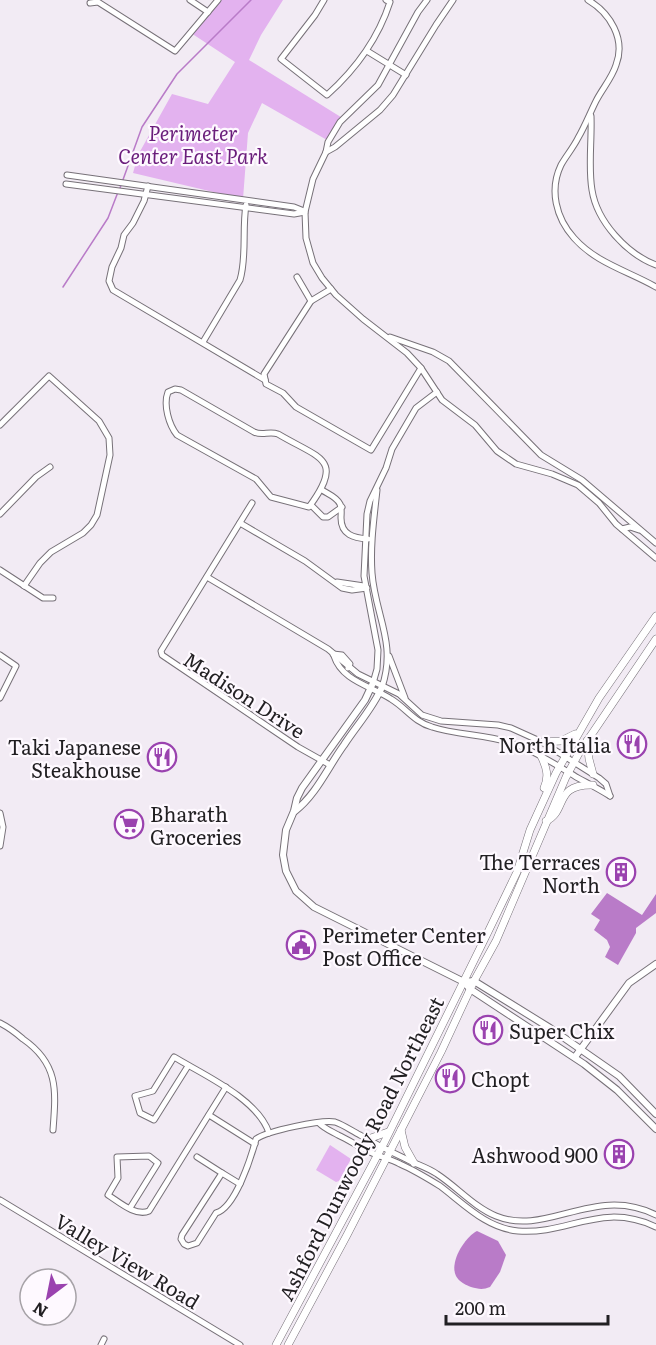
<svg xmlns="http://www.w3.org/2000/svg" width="656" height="1345" font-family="Literata,serif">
<rect width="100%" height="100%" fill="#f2ebf4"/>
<g fill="#e3b2ef">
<path d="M220,0H283L261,35L249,60L344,119L327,140L262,103L248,133L243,199L133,173L138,155L172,94L208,104L235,62L191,33Z"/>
<path d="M330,1145L351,1159L339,1181L336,1182L316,1170Z"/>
</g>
<g fill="#b97bc8">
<path d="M607,893L642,915L656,894V913L636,928V933L618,965L605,957L610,947L607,940L594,930L600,920L591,914Z"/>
<path d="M477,1231L498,1241L506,1255L500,1272L490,1287C483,1290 478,1289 471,1287C466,1285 459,1282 456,1276C449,1262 465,1237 477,1231Z"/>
</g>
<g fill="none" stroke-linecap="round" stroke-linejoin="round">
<g stroke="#b97bc8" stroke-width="1.5">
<path d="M120,188L142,127L177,74L251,0"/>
<path d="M63,287L108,218L118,192"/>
</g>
<g stroke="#777178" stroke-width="7">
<g id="minor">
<path d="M190,0L208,12"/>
<path d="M324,0L315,15L281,59L327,95C356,69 378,39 390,2L386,0"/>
<path d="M427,0L418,12L378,85L340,122L328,142L326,152L313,179L305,212L306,238L313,263L322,278L336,295L363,319L407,353L421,368L442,400L475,425L497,451L516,464L552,474L578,485L599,503L616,524L656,558"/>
<path d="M588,0C610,13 626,39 616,65C612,78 602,89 596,101C590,113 585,126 578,138C573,148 566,156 561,165C549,190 556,218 574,238C596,263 628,271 656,287"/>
<path d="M90,3L98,2L175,51L218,0"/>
<path d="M367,51L406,75"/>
<path d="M591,116C592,140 588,167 592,190C597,222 627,254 656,265"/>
<path d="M326,152L335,147L380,110L393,95L436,25L453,0"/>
<path d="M67,175L294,207L304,211"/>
<path d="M66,184L294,214L305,212"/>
<path d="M148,186L144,201L133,223L124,235L121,248L112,267L109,281L113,290L265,380"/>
<path d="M297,277L311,301"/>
<path d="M331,289L311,301L264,374L266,384L283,393L296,407L371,450L421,368"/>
<path d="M390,337L433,352L449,361L541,455L582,480L656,543"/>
<path d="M203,342L240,280C247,257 242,229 246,205"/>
<path d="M175,389L181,390L254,432C262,436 269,431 278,434C320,459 345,458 309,507L271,497L256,479L177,435C169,425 163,405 168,392Z"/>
<path d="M0,425L49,376L99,421L109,438L110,455L97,515L91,525L83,533L51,552L40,563L24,586"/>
<path d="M322,490C328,494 337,497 340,504C342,509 341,514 341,518C341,535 354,538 368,539"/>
<path d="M377,490C374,518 370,546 372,573C375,615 397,643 382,687"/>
<path d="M252,503L161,651L162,655L298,747L330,765"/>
<path d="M311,505L323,517H328L342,507"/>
<path d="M0,514L36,477L50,467"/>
<path d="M240,523L305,561L342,588L352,590L367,588"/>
<path d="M622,529L630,527L639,530"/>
<path d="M0,570L43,598H53"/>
<path d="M207,577L328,649L358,674L399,694L422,715L441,721L498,725L511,728L542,742L599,778L606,784L610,796"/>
<path d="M337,582L364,586"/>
<path d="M333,654L342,655L350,664L348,668"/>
<path d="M0,655L16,666L0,698"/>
<path d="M334,656C342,681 371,686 391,699C406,708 414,722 432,727C459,736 490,734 517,745C539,753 558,766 578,778C589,784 599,789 610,796"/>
<path d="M389,656L405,698"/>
<path d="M373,683L377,669L378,650L364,576L367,514L370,501L386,468L392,449L416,408L437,392"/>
<path d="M0,813L3,827L0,846"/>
<path d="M0,1023C8,1027 16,1033 23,1039C59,1064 56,1091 53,1130"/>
<path d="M188,1066L154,1120L140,1113L135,1096L153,1091L174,1057C204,1075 258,1099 269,1133"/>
<path d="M209,1115L255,1144"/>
<path d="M319,1123C325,1129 331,1131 338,1135C349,1140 359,1147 370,1152C380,1157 391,1159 400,1164C414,1170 427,1178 440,1186C464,1204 486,1228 518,1231C569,1235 601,1201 656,1227"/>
<path d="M197,1157L222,1173L182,1235L181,1239L184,1244L188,1246L197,1243L216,1213C235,1208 251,1158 256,1139C267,1131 323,1119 335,1122C344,1125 352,1131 360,1135C374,1143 389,1151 404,1158C415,1164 427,1167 437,1174C457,1187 474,1207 496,1216C547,1237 595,1184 656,1215"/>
<path d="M222,1173L240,1184"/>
<path d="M0,1200L240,1345"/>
<path d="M130,1208L158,1163L149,1156L117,1157L118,1178L108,1195C119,1202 136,1217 149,1211L226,1087"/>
<path d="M101,1345L104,1339"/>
</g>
</g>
<g stroke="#777178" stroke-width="8">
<g id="tertiary">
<path d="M373,683L365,700L302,788L297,798L294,811L286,830L283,855L286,871L296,891L314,907L464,982L470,989L584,1064L617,1090L656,1129"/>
<path d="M295,811C316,795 328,767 344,745C357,725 373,708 382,687"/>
<path d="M464,982L474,981L550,1028L619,1076L656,1114"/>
<path d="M575,1057L629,983L656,964"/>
</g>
</g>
<g stroke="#777178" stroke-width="8">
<g id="secondary">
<path d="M587,741L589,759L593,774"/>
<path d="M542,742L561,741L575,734"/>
<path d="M541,756C547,768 549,777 544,788"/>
<path d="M546,821C568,811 553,784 593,785"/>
<path d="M401,1130L405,1147L414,1163"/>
<path d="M368,1139L388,1132"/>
<path d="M276,1345L385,1141L488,932L517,872L530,830L556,773L599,698L656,616"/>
<path d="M288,1345L347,1235L441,1052L474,981L496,941L566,777L579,753L656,639"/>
</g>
</g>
<use href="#minor" stroke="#fff" stroke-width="5"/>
<use href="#tertiary" stroke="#fff" stroke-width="6"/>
<use href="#secondary" stroke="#fff" stroke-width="7"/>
</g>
<defs>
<g id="restaurant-ring" transform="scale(1.5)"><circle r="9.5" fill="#fef9ff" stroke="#9a42af" stroke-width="1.5"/><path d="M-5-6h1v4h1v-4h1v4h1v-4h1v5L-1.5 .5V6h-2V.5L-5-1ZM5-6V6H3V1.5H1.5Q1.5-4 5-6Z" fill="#9a42af"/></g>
<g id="supermarket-ring" transform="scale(1.5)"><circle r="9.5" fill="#fef9ff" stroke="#9a42af" stroke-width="1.5"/><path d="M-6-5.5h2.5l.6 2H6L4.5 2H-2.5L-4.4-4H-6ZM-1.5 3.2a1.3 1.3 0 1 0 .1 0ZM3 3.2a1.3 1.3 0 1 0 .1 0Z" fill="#9a42af"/></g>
<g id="building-ring" transform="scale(1.5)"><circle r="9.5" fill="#fef9ff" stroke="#9a42af" stroke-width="1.5"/><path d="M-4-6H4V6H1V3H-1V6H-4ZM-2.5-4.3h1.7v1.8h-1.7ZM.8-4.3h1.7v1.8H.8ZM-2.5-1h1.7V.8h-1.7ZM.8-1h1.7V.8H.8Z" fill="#9a42af"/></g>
<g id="civic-ring" transform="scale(1.5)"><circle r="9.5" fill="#fef9ff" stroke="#9a42af" stroke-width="1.5"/><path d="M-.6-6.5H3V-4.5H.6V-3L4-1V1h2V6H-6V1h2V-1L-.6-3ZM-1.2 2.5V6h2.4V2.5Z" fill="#9a42af"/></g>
</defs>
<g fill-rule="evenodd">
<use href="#restaurant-ring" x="632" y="744"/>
<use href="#restaurant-ring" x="162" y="757"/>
<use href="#supermarket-ring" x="129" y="824"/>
<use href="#building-ring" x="621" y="872"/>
<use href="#civic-ring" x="301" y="945"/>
<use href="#restaurant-ring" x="488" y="1030"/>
<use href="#restaurant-ring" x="450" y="1078"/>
<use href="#building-ring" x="619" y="1154"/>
</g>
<g text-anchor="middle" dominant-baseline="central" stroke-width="4.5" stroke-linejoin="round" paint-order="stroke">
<g font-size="20" font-style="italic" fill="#6a1d7b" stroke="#fef9ff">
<text x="193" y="132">Perimeter<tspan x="193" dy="23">Center East Park</tspan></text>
</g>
<g font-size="20" fill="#211f22" stroke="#fef9ff">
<text transform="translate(245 694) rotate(33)">Madison Drive</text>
<text transform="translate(360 1148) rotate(-63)">Ashford Dunwoody Road Northeast</text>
<text transform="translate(128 1260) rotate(31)">Valley View Road</text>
</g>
<g font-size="20" fill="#211f22" stroke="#fef9ff" text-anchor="end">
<text x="611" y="744">North Italia</text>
<text x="141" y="746">Taki Japanese<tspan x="141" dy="23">Steakhouse</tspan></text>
<text x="150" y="813" text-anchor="start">Bharath<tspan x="150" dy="23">Groceries</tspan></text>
<text x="600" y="861">The Terraces<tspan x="600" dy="23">North</tspan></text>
<text x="322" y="934" text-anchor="start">Perimeter Center<tspan x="322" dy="23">Post Office</tspan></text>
<text x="509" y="1030" text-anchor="start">Super Chix</text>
<text x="471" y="1078" text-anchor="start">Chopt</text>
<text x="598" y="1154">Ashwood 900</text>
</g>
</g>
<g transform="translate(48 1297) rotate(212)"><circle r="28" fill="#fef9ff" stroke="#a6a2a7" stroke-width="1.5"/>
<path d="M0-4.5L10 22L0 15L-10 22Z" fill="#9a42af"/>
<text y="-9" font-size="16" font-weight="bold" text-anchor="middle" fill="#211f22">N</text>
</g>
<path d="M446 1315v9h162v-9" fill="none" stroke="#211f22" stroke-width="3"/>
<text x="455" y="1315" font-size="18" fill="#211f22" stroke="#fef9ff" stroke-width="4.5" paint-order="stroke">200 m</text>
</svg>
